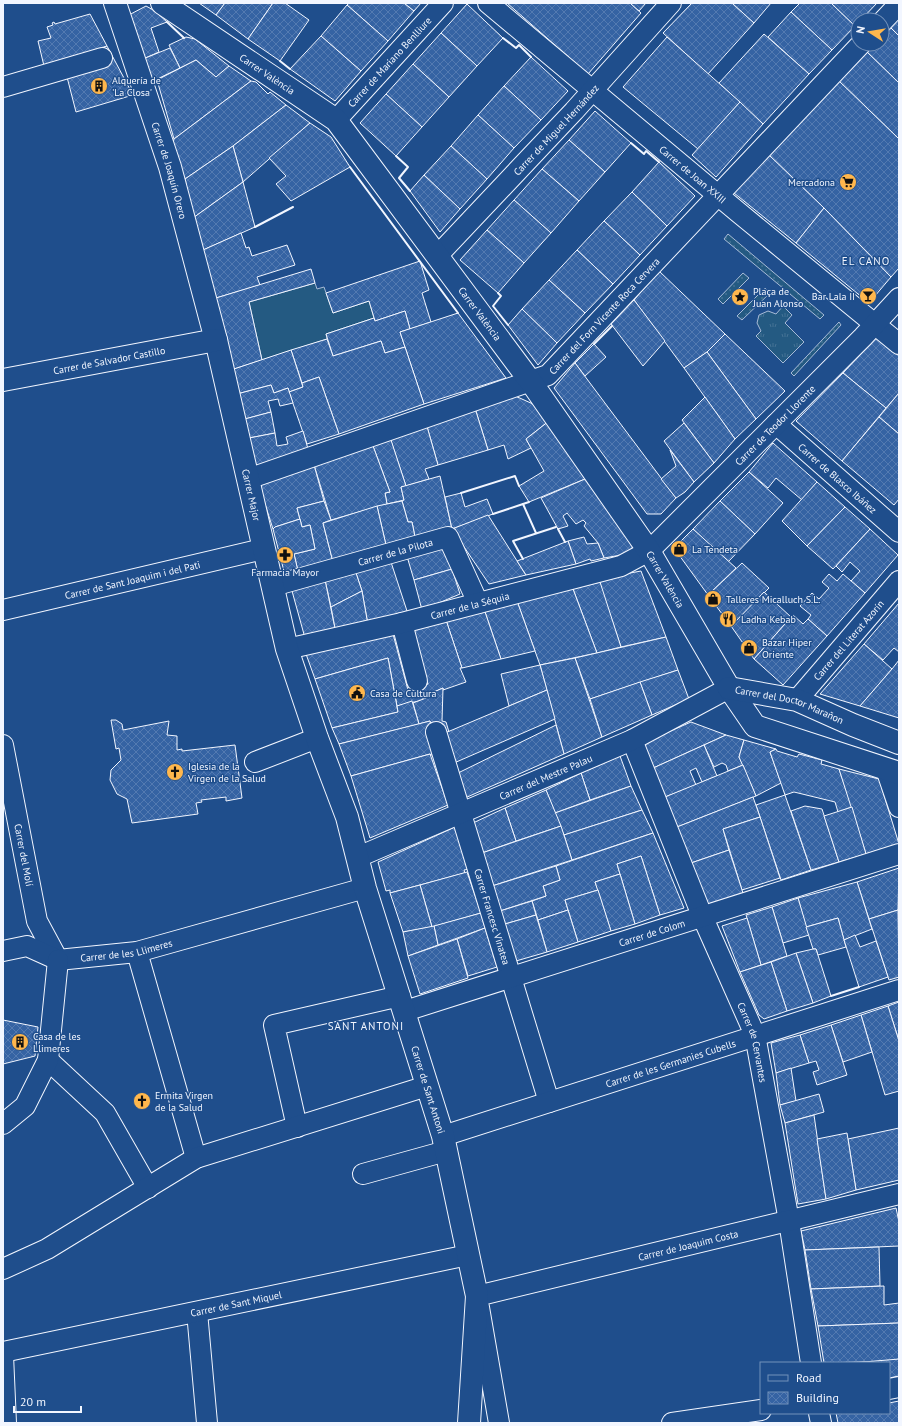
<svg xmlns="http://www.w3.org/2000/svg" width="902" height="1426" font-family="'PT Sans',sans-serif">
<defs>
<pattern id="grass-dots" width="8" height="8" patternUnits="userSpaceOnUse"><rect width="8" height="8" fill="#245a82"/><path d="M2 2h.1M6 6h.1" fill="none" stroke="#447295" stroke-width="1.8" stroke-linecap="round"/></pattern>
<pattern id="park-tufts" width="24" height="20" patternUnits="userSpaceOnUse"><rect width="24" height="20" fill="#245a82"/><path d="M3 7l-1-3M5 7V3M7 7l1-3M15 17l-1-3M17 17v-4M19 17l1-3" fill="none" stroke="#447295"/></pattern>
<pattern id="building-cross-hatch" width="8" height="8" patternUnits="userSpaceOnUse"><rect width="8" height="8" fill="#3563a3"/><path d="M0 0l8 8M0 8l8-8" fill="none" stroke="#537ab1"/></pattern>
</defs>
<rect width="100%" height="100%" fill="#1f4e8c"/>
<g fill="url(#grass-dots)" stroke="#a8bbd7">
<path d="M728,234L824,315L820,319L724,239Z"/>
<path d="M743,273L749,278L723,304L718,299Z"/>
<path d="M765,288L770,293L742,320L737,316Z"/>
<path d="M839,322L841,325L794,376L791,373Z"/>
</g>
<path fill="url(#park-tufts)" stroke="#a8bbd7" d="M783,306L792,315L785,323L804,342L783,363L756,336L761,331L757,323L759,315L768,311L776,314Z"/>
<path fill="#245a82" stroke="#a8bbd7" d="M315,283L317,289L324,287L333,313L369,301L374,318L326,334L327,339L262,360L249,302Z"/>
<g fill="url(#building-cross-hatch)" stroke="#f2f6ff">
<path d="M199,3H225L216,15Z"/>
<path d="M225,3H273L248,39L216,15Z"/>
<path d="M273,3H285L309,20L280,61L248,39Z"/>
<path d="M349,3H404L414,11L388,41L347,5Z"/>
<path d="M404,3H421L414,11Z"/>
<path d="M507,3H630L641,13L588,74Z"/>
<path d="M630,3H646L639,11Z"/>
<path d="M692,3H732L754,23L708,74L663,33Z"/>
<path d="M732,3H771L754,23Z"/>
<path d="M800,3H831L855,26L832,50L791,12Z"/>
<path d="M831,3H877L861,20H858L855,26Z"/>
<path d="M467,4L503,38L477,66L441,33Z"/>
<path d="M347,5L388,41L361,71L321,36Z"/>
<path d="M146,6L155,11L167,22L151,28L159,52L143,59L127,16Z"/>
<path d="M791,12L832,50L809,74L768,37Z"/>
<path d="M90,14L107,46L44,66L38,41L51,38L47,27L53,25L52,23L54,22L55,24Z"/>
<path d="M899,17V36L890,27Z"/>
<path d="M890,27L899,36V83L866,51L873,44H882V35Z"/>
<path d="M441,33L477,66L449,97L413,64Z"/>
<path d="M764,34L809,74L763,124L719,83Z"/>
<path d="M321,36L361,71L335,101L290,69Z"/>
<path d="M186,37L195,39L229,66L216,77L196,60L180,68L169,45Z"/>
<path d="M667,37L740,102L698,149L623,87Z"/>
<path d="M107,46L133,95L76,112L67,77L98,50Z"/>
<path d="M170,48L180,68L151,82L143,59Z"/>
<path d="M866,51L899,83V139L839,81Z"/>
<path d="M531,57L568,91L541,120L504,86Z"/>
<path d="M196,60L216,77L229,66L251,81L174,139L157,80Z"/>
<path d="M413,64L449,97L422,127L386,94Z"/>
<path d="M251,81L256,82L268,94L270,92L286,105L233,146L185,179L180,173L182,171L176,163L172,147L174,139Z"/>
<path d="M839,81L899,139V268L891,277L824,208L769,155Z"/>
<path d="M504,86L541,120L514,148L478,115Z"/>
<path d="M386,94L422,127L396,156L360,123Z"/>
<path d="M740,102L763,124L716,177L692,155Z"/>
<path d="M286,105L310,123L243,182L233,146Z"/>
<path d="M595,111L631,143L605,172L569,140Z"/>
<path d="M478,115L514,148L487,179L451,146Z"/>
<path d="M310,123L331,137L350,167L291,201L276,184L286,176L269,158Z"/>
<path d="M569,140L605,172L579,201L542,169Z"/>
<path d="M233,146L243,182L193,218L185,179Z"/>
<path d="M451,146L487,179L460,209L424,175Z"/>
<path d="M769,155L824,208L796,243L734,193Z"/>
<path d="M659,162L695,196L667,226L632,192Z"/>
<path d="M542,169L579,201L551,233L514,200Z"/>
<path d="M424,175L460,209L440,232L410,191Z"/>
<path d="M243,182L255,227L203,250L193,218Z"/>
<path d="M632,192L667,226L640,255L604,221Z"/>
<path d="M514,200L551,233L524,263L487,230Z"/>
<path d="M824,208L891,277L869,303L796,243Z"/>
<path d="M604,221L640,255L613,284L577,250Z"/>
<path d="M487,230L524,263L498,293L460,260Z"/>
<path d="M241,233L246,248L249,247L252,256L287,245L295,265L257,277L260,285L216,298L203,250Z"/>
<path d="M577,250L613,284L585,313L549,280Z"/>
<path d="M420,261L429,290L422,293L431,322L410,329L405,311L375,321L369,301L333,313L326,293Z"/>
<path d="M311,269L315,283L249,302L262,360L231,370L216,298Z"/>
<path d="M659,271L725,334L707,352L684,368L634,300Z"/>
<path d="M549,280L585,313L557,343L522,309Z"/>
<path d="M634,300L665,341L643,366L611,324Z"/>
<path d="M522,309L557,343L538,365L508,325Z"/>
<path d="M405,311L410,329L400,332L405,347L385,353L381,341L333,356L326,334L374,318L375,321Z"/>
<path d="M458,313L506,378L424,404L400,332Z"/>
<path d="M725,334L785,391L756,419L707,352Z"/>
<path d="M876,338L899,356V393L886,408L843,373Z"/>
<path d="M327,339L333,356L381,341L385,353L405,347L424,404L339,434L319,377L302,383L291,350Z"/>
<path d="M594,344L606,357L585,376L575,363Z"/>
<path d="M291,350L303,387L289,392L288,388L274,393L271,385L237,394L231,370Z"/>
<path d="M707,352L756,419L735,439L684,368Z"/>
<path d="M575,363L676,498L661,514H647L554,388Z"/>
<path d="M843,373L886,408L842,461L796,421Z"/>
<path d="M319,377L339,434L307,444L289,392L303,387L302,383Z"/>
<path d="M271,385L274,393L288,388L293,403L280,406L278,399L268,401L271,412L245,419L237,394Z"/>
<path d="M899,393V434L879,417Z"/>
<path d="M513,395L533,404L549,421L526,439L531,448L508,459L504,445L488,450L474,405Z"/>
<path d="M705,397L735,439L714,463L682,420Z"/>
<path d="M474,405L488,450L438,465L426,423Z"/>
<path d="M271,412L275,433L244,439L241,420Z"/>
<path d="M879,417L899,434V499L894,505L842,461Z"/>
<path d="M549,421L585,479L529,502L519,486L544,471L526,439Z"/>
<path d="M426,423L438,465L425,469L429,479L406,486L389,435Z"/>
<path d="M684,423L714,463L694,482L664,441Z"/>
<path d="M303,431L308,449L250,471L244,439L275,433L277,446L288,444L286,437Z"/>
<path d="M391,440L406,486L401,487L404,500L387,504L385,493L390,492L373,446Z"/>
<path d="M773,443L817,482L802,500L776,478L768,488L749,472Z"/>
<path d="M373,446L390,492L385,493L387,504L331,520L314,465Z"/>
<path d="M670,450L694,482L685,492L676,498L661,479L676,466Z"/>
<path d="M314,465L324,501L297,508L300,519L275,527L273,529L258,482Z"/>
<path d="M749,472L783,503L755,534L720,501Z"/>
<path d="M440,476L452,529L415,537L412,522H408L402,501L404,500L401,487Z"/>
<path d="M585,479L633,543L632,549L621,555L604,558L598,543L584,526L586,523L583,520L576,524L567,513L563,516L568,526L558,529L541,498Z"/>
<path d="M817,482L845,507L807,546L782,521Z"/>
<path d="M461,493L465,507L487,499L493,514L452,529L445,497Z"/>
<path d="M324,501L331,520L323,523L333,562L298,571L294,554L315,549L310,525L302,527L297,508Z"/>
<path d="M402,501L408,522H412L415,537L386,545L377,506Z"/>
<path d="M720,501L755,534L728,562L693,529Z"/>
<path d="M377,506L386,545L333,562L323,523Z"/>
<path d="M845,507L870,529L833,569L807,546Z"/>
<path d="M488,515L526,575L489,584L452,529Z"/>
<path d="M300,519L302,527L310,525L315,549L294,554L298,571L285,575L273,529L275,527Z"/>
<path d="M693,529L736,568L708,595L674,548Z"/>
<path d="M870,529L898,555L865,593L851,581L860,571L850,562L842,572L836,566Z"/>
<path d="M584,537L587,544L598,543L604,558L591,561L590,559L576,564L568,541Z"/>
<path d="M568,541L576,564L526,575L517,561Z"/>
<path d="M444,542L452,569L414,580L406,553Z"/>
<path d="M389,556L408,614L368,625L362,591L354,567Z"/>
<path d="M742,563L769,588L731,626L708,595Z"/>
<path d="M354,567L362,591L331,607L325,580Z"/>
<path d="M452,569L460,594L422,610L414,580Z"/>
<path d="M641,571L666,637L621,647L598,579Z"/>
<path d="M829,574L837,581L843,574L865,593L827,636L808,619L811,615L800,606L812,593L819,599L829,588L822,582Z"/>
<path d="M325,580L336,633L305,638L292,591Z"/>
<path d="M600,582L621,647L597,653L573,589Z"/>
<path d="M573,589L597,653L540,665L517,601Z"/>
<path d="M362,591L368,625L336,633L331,607Z"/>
<path d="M764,592L791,617L754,659L731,626Z"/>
<path d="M517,601L535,651L501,659L484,609Z"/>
<path d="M899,603V652L894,648L883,660L864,644Z"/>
<path d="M484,609L501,659L462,668L445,617Z"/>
<path d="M793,615L803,624L808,619L827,636L783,685L754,659Z"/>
<path d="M445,617L462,668H460L466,682L443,690V688L427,695L426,698L423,700L420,686L428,684L411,624Z"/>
<path d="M393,634L408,690L420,686L423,700L397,706L388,658L315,679L306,654Z"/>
<path d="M666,637L678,670L590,699L575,658Z"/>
<path d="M864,644L892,669L860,706L820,694Z"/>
<path d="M388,658L398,712L332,728L315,679Z"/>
<path d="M575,658L602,737L564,754L540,665Z"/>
<path d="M899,660V718L860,706L892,669Z"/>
<path d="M540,665L547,690L509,706L501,674Z"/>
<path d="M678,670L689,699L652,715L640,682Z"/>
<path d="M640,682L652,715L602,737L590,699Z"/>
<path d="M443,688L442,721L446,722L449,732L445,733L431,729L430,721L419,724L413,703L426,698L427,695Z"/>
<path d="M547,690L555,719L454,763L445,733Z"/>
<path d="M412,701L419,724L339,744L332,728L398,712L397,706Z"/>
<path d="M111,720H116L122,724L123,730L169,721L167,735L177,736V750L182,749V751L235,745L242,798L226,801V797L201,800L202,802L196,803L198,814L132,823L127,799L117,794L110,780L111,770L121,760L119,748L116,749Z"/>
<path d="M430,721L436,754L431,755L430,754L351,776L339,744Z"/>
<path d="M691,722L726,735L651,769L639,745Z"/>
<path d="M556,725L564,754L465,798L458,773Z"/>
<path d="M726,735L744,740L739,757L743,765L728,771L726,765L722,763L714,767L704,745Z"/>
<path d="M744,740L776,749L770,752L781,783L756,796L739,757Z"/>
<path d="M704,745L717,776L702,782L696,768L690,771L696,785L665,797L651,769Z"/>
<path d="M776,749L777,751L797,757L799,754L822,760L821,764L839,769L852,807L838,812L835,802L794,792L785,795L770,752Z"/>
<path d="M430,754L448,805L370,838L351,776Z"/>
<path d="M620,756L631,786L590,800L581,773Z"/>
<path d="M743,765L756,796L677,827L665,797Z"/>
<path d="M839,769L879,779L899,844L866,854Z"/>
<path d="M581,773L590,800L555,813L546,790Z"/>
<path d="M631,786L642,810L564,835L555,813Z"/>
<path d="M546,790L561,826L516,841L505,808Z"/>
<path d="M785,795L811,870L781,880L756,805Z"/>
<path d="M753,797L760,817L723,829L729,850L691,863L677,827Z"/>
<path d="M805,806L822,809L839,862L811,870L791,811Z"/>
<path d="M852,807L866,854L839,862L824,816Z"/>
<path d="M505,808L516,841L482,853L473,823Z"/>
<path d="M642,810L653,833L572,860L564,835Z"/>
<path d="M760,817L780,878L742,890L723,829Z"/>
<path d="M561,826L572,860L492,886L482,853Z"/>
<path d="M455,827L469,869L464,870L465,873L390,893V890L386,891L378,862Z"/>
<path d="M653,833L684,908L660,915L641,856L617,864L620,874L595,882L598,890L565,900L568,910L538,920L532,901L546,896L543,886L560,880L556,866Z"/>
<path d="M729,850L743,893L706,905L691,863Z"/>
<path d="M641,856L660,915L635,924L617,864Z"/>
<path d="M556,866L560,880L543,886L546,896L500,911L492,886Z"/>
<path d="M899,868L898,910L869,919L857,882Z"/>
<path d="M467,872L481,913L432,927L420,885Z"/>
<path d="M620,874L635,924L611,931L595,882Z"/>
<path d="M857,882L872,929L844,940L838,918L806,927L798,898Z"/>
<path d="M420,885L432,927L403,932L390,893Z"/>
<path d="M598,890L611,931L578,942L565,900Z"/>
<path d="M798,898L809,935L783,943L772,907Z"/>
<path d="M532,901L536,915L505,924L500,911Z"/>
<path d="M772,907L787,956L761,965L746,915Z"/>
<path d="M568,910L578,942L547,952L538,920Z"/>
<path d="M898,910L899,977L889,980L869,919Z"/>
<path d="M481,913L485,928L438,945L434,926Z"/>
<path d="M536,915L547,952L516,961L505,924Z"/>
<path d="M747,918L761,965L740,972L722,926Z"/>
<path d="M838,918L846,947L818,955L816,949H813L806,927Z"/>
<path d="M434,926L438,945L408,956L403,932Z"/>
<path d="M485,928L497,967L468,976L457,939Z"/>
<path d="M855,935L860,947L876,941L888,977L859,987L844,940Z"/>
<path d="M457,939L468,978L420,994L408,956Z"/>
<path d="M813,949H816L831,996L813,1003L796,953Z"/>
<path d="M796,953L813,1003L787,1011L771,962Z"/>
<path d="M771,962L787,1011L764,1019L759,1015L740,972Z"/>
<path d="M899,1002V1041L888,1006Z"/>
<path d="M888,1006L899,1041V1091L885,1095L861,1015Z"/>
<path d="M861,1015L872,1052L843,1062L831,1025Z"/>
<path d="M3,1020L38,1027L35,1056L3,1064Z"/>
<path d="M831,1025L847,1075L817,1085L813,1072L819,1070L816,1061L809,1063L800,1035Z"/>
<path d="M800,1035L809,1063L776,1073L771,1043Z"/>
<path d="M791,1068L796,1101L780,1105L776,1073Z"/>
<path d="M819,1094L824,1112L785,1123L780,1105Z"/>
<path d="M814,1115L826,1199L798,1204L785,1123Z"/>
<path d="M899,1128V1180L856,1190L848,1139Z"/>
<path d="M847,1133L856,1190L826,1199L817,1139Z"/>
<path d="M896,1208L899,1222V1246L805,1250L801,1231Z"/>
<path d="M879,1247L880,1286L811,1289L805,1250Z"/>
<path d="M884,1286V1305L899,1303V1323L818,1326L811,1289Z"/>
<path d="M899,1323V1359L890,1361L824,1363L818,1326Z"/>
<path d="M899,1359V1376L889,1378V1363H852Z"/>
<path d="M899,1401V1423H838L836,1413H889V1403Z"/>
</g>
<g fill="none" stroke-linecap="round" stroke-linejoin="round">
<g stroke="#f2f6ff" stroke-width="22">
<g id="street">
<path id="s1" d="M488,3L738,212L899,344"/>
<path d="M882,22L899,4"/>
<path d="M3,87L102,58"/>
<path id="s2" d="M336,120L443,3"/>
<path id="s3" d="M438,255L574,111L671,3"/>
<path id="s4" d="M776,424L899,532"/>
<path id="s5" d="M248,479L548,375L861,44"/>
<path id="s6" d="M273,586L448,537L478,603"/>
<path id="s7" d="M3,610L263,549"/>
<path d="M402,623L417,681"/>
<path id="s8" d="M287,649L402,623L621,566L649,551L863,337L899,298"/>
<path id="s9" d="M797,700L899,581"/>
<path id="s10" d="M436,732L549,1102"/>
<path id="s11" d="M632,740L703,918L755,1035L789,1221L811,1363"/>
<path id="s12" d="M3,745L37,921L58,960"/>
<path d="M255,762L317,738"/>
<path d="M886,769L899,807"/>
<path id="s13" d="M358,857L632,740L729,688"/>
<path d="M3,951L27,946L58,960"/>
<path d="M137,952L196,1158"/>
<path id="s14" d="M58,960L137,952L365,888"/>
<path id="s15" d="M405,1011L899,854"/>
<path d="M48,1060L105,1113L148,1188"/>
<path d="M3,1124L25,1106L48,1060L58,960"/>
<path d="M297,1127L274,1025L400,996"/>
<path id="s16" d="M443,1136L899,990"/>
<path d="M363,1174L446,1151"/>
<path d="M3,1269L47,1249L196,1158L427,1086"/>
<path d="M197,1312L207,1423"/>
<path id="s17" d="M3,1352L468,1255"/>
<path d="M3,1355L6,1423"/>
<path d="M889,1389L899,1387"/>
<path d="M819,1413L821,1423"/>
<path id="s18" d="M499,1423L477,1296L899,1194"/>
<path d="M672,1423L761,1410"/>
</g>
</g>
<g stroke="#f2f6ff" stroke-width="24">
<g id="secondary">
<path id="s19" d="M115,3L170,167L216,340L287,649L317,738L347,817L365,888L443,1136L477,1296L469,1423"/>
<path id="s20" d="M162,3L336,120L531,382L649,551L729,688L755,726L899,773"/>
<path id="s21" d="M3,380L216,340"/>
<path id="s22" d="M729,688L797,700L853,725L899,743"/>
</g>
</g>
<use href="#street" stroke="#1f4e8c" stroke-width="20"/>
<use href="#secondary" stroke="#1f4e8c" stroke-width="22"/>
<g stroke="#f2f6ff" stroke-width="2">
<path d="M167,22L184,38"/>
<path d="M503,38L516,48L519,45L531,57"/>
<path d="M280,61L290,69"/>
<path d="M631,143L644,154L646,151L659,162"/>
<path d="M396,156L408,167L399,178L410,191"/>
<path d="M350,167L458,313"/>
<path d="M255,227L293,207"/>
<path d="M498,293L501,296L493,306L508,325"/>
<path d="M594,344L612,326"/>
<path d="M461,493L515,476L519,486"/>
<path d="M529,502L523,504L536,533"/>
<path d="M493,514L523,504"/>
<path d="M558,529L565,542"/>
<path d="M523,559L513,541L556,527"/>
<path d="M831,996L859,987"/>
</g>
</g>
<defs>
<g id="building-disc" transform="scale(0.9)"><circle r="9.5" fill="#ffb74d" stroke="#1f4e8c"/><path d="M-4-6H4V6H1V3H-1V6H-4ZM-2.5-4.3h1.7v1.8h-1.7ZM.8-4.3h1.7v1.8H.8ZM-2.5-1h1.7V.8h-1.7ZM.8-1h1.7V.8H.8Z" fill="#111"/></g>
<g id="supermarket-disc" transform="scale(0.9)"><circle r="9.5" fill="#ffb74d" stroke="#1f4e8c"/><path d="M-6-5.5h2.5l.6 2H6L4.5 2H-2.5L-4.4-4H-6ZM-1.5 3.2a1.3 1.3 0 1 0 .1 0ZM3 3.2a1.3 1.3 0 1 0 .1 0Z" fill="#111"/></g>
<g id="bar-disc" transform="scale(0.9)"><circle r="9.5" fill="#ffb74d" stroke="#1f4e8c"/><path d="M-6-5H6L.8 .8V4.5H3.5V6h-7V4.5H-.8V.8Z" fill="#111"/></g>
<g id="sight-disc" transform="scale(0.9)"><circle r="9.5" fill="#ffb74d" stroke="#1f4e8c"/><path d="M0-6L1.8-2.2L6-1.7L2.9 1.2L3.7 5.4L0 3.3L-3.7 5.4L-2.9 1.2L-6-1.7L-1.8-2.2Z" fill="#111"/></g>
<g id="shop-disc" transform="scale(0.9)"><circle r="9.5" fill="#ffb74d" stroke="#1f4e8c"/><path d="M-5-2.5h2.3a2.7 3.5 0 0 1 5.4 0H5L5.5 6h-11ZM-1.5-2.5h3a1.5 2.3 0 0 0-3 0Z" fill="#111"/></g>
<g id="pharmacy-disc" transform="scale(0.9)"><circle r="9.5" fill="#ffb74d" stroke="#1f4e8c"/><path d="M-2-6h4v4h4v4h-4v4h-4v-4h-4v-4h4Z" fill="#111"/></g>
<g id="restaurant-disc" transform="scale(0.9)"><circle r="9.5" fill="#ffb74d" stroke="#1f4e8c"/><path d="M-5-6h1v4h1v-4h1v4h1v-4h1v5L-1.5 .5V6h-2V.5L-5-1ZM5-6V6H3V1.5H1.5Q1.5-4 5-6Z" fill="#111"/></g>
<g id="civic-disc" transform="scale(0.9)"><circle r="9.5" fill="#ffb74d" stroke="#1f4e8c"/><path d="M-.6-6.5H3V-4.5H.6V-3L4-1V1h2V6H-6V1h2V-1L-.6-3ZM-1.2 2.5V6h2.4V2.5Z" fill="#111"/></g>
<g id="church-disc" transform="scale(0.9)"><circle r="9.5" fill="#ffb74d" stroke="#1f4e8c"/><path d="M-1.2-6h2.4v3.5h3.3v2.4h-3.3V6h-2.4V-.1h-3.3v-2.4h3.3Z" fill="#111"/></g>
</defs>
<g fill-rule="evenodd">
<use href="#building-disc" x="99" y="86"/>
<use href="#supermarket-disc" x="848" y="182"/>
<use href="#bar-disc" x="868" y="296"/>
<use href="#sight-disc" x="740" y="297"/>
<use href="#shop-disc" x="679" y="549"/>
<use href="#pharmacy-disc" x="285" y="555"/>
<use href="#shop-disc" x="713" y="599"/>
<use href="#restaurant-disc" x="728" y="619"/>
<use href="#shop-disc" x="749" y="648"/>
<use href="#civic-disc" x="357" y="693"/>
<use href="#church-disc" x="175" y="772"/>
<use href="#building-disc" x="20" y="1042"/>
<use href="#church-disc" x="142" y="1101"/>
</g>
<g text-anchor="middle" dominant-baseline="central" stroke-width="3" stroke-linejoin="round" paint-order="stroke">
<g font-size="10" fill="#f2f6ff" stroke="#1f4e8c">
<text stroke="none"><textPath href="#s2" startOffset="79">Carrer de Mariano Benlliure</textPath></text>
<text stroke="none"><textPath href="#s20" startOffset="127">Carrer València</textPath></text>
<text stroke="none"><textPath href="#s3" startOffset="172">Carrer de Miguel Hernández</textPath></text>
<text stroke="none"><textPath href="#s19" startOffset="176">Carrer de Joaquín Orero</textPath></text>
<text stroke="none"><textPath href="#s1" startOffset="267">Carrer de Joan XXIII</textPath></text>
<text stroke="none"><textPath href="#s20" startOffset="451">Carrer València</textPath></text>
<text stroke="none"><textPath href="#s5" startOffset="399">Carrer del Forn Vicente Roca Cervera</textPath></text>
<text stroke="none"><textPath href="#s21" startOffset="108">Carrer de Salvador Castillo</textPath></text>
<text stroke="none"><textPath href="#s8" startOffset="554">Carrer de Teodor Llorente</textPath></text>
<text stroke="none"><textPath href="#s4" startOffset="82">Carrer de Blasco Ibáñez</textPath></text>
<text stroke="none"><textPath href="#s19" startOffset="511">Carrer Major</textPath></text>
<text stroke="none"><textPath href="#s6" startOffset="127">Carrer de la Pilota</textPath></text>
<text stroke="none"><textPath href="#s7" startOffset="133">Carrer de Sant Joaquim i del Pati</textPath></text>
<text stroke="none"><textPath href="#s20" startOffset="775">Carrer València</textPath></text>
<text stroke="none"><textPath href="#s8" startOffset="188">Carrer de la Séquia</textPath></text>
<text stroke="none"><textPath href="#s9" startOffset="79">Carrer del Literat Azorín</textPath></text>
<text stroke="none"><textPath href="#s22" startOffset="63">Carrer del Doctor Marañon</textPath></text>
<text stroke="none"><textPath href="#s13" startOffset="204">Carrer del Mestre Palau</textPath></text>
<text stroke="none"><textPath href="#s12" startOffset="112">Carrer del Molí</textPath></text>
<text stroke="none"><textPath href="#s10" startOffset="193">Carrer Francesc Vinatea</textPath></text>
<text stroke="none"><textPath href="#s15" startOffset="259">Carrer de Colom</textPath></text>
<text stroke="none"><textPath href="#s14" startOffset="69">Carrer de les Llimeres</textPath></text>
<text stroke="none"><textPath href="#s11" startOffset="326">Carrer de Cervantes</textPath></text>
<text stroke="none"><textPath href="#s16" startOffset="239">Carrer de les Germanies Cubells</textPath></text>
<text stroke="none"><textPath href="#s19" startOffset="1132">Carrer de Sant Antoni</textPath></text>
<text stroke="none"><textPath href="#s18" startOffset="346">Carrer de Joaquim Costa</textPath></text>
<text stroke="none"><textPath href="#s17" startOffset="238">Carrer de Sant Miquel</textPath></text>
</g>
<g font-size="10" fill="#f2f6ff" stroke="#1f4e8c" text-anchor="start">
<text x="112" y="80">Alquería de<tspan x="112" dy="12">'La Closa'</tspan></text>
<text x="835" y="182" text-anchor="end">Mercadona</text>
<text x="753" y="291">Plaça de<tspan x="753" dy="12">Juan Alonso</tspan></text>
<text x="855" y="296" text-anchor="end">Bar Lala II</text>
<text x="692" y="549">La Tendeta</text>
<text x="285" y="572" text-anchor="middle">Farmacia Mayor</text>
<text x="726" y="599">Talleres Micalluch S.L.</text>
<text x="741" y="619">Ladha Kebab</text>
<text x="762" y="642">Bazar Hiper<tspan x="762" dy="12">Oriente</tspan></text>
<text x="370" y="693">Casa de Cultura</text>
<text x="188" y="766">Iglesia de la<tspan x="188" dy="12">Virgen de la Salud</tspan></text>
<text x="33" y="1036">Casa de les<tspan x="33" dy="12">Llimeres</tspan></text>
<text x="155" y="1095">Ermita Virgen<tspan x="155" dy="12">de la Salud</tspan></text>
</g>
<g font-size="11" letter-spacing="1" fill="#f2f6ff" stroke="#1f4e8c">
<text x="866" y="261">EL CANO</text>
<text x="366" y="1026">SANT ANTONI</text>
</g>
</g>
<rect width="902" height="1426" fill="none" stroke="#f2f6ff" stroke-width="8"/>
<rect x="760" y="1362" width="130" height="52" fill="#1f4e8c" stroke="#7391ba"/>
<rect x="768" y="1375" width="20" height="6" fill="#1f4e8c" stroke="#7391ba"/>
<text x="796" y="1382" font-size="12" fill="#f2f6ff">Road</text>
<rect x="768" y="1392" width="20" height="12" fill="url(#building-cross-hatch)" stroke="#7391ba"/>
<text x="796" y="1402" font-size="12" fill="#f2f6ff">Building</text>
<g transform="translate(870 32) rotate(282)"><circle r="19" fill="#1f4e8c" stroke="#7391ba"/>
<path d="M0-3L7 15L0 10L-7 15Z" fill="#ffb74d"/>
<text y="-6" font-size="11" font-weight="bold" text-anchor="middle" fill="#f2f6ff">N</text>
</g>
<path d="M14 1406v6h67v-6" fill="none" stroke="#f2f6ff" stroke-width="2"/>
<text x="20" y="1406" font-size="12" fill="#f2f6ff" stroke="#1f4e8c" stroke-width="3" paint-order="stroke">20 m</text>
</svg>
